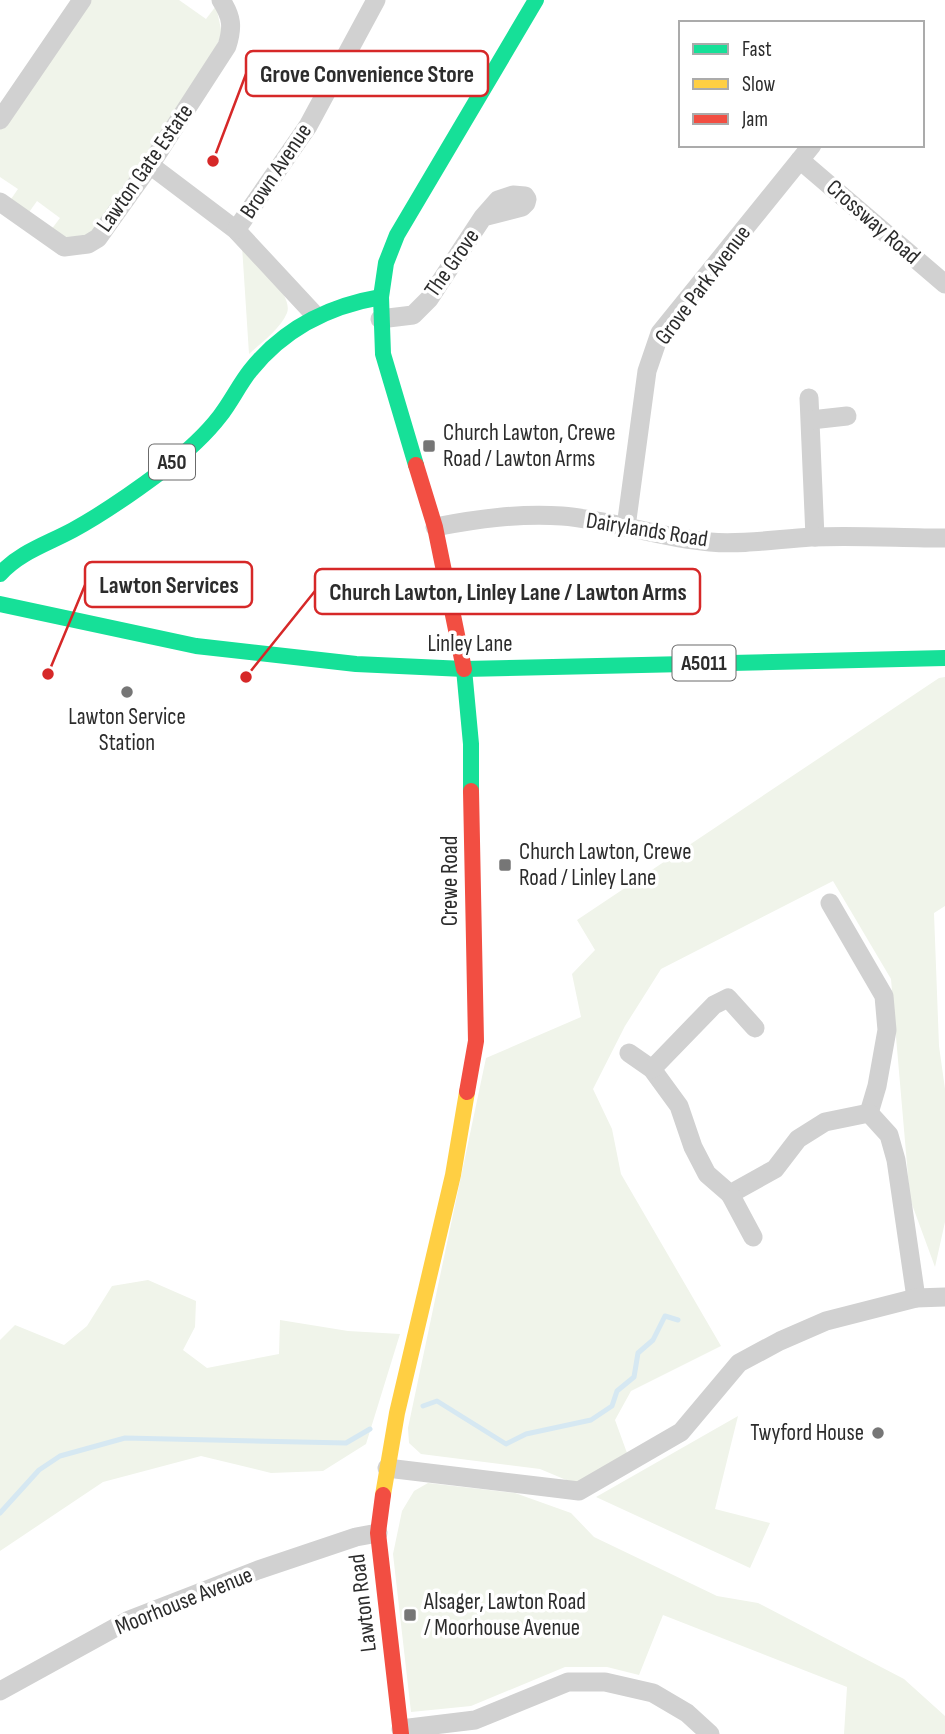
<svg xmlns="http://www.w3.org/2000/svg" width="945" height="1734" font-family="'Sofia Sans Condensed',sans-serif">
<rect width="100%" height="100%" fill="#fff"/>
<g fill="#f0f4ea">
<path d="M87,0H179L206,19L216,6L222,34L213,53L92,234L65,238L51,230L60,218L37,201L27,215L9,202L18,189L0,177V129Z"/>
<path d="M242,246C254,260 294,294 287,313C280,329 261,343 249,354Z"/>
<path d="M945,677V906L934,913L939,1046L945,1089V1222L935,1267L910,1199L891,979L833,881L661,969L625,1026L593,1089L612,1129L621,1174L721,1346L631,1391L615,1420L627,1453L583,1487L540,1469L421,1454L409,1443L408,1428L486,1058L581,1017L572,974L595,950L577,920L939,678Z"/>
<path d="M148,1280L196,1301L195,1327L183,1350L207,1368L279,1354L280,1320L348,1331L400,1334L366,1444L323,1471L271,1473L201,1456L103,1482L0,1551V1340L15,1325L64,1345L87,1326L112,1286Z"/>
<path d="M738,1416L715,1509L770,1523L750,1568L596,1497Z"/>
<path d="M428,1483L515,1493L571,1513L594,1537L717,1596L758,1603L904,1679L945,1716V1734H844L847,1687L663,1615L639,1675L607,1667H565L471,1706L411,1712L393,1554L402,1511L414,1491Z"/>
</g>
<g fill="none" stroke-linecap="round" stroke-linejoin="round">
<g stroke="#d6e8f2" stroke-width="5">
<path d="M423,1406L437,1401L506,1444L526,1434L591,1420L612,1406L617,1391L634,1377L638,1353L653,1340L665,1316L678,1320"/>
<path d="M0,1513L39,1470L60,1456L125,1438L346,1443L370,1429"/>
</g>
<g stroke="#d1d1d1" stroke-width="19">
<path d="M0,120L82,0"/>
<path d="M800,160L945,284"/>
<path d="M150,165L236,230L314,314"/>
<path d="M0,202L64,247L88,244L98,238L150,165L227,46C233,27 232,17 221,0"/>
<path d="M236,230L308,126L376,0"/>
<path d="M380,319L413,315L429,299L483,217L498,200L513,195L525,196L527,199L526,203L522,207L483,217"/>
<path d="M809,398L815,537"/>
<path d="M811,420L847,416"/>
<path d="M435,527C477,519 519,513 562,516C612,520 660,538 710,542C743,545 778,539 811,537C856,535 901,538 945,538"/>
<path d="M626,527L647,371L660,333L812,145"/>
<path d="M830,903L884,996L887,1030L877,1086L869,1113"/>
<path d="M629,1053L652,1069L679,1106L693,1147L707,1174L730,1194L775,1169L798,1139L825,1122L869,1113L889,1135L896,1160L916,1298"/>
<path d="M652,1069L714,1005L728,998L755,1028"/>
<path d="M730,1194L753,1237"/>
<path d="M387,1468L579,1491L681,1432L739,1363L780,1341L826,1321L916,1298L945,1297"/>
<path d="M0,1691L129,1620L258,1570L356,1537L378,1533"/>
<path d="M401,1729L475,1720L568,1682H605L653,1693L687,1713L710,1734"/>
</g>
<g stroke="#16e098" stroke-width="16">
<path d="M416,465L383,354L381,297L386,263L397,235L536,0"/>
<path d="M0,574C20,552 47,544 73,530C104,513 134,492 162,471C183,455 204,437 220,416C231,402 239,385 250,371C284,328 328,306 381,297"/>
<path d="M0,604L196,646L356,664L464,669L945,658"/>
<path d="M464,669L471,744V791"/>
</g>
<path stroke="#ffcf43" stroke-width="16" d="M383,1495L397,1413L453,1175L467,1092"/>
<g stroke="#f24e42" stroke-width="16">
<path d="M416,465L435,527L464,669"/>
<path d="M467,1092L476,1041L471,791"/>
<path d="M383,1495L378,1533L401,1734"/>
</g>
</g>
<g fill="#767676" stroke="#fff" stroke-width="2.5">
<rect x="422" y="439" width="14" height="14" rx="3.5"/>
<circle cx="127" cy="692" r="7"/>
<rect x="498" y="858" width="14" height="14" rx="3.5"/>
<circle cx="878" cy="1433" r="7"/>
<rect x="403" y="1608" width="14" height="14" rx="3.5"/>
</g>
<g text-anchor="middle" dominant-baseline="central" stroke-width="7" stroke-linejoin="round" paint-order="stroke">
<g fill="#fff" stroke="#6b6b6b" stroke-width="2">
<rect x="149" y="444.5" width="46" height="35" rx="5"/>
<rect x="672.5" y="645.5" width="63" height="35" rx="5"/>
</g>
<g font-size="21" font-weight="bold" fill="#2c2c2c">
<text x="172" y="462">A50</text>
<text x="704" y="663">A5011</text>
</g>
<g font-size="23" fill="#2c2c2c" stroke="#fff">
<text transform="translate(145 168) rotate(-55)">Lawton Gate Estate</text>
<text transform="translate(276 171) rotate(-56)">Brown Avenue</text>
<text transform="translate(873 222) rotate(41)">Crossway Road</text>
<text transform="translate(452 263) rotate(-55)">The Grove</text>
<text transform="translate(703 285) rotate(-53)">Grove Park Avenue</text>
<text transform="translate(647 530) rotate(9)">Dairylands Road</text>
<text x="470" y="644">Linley Lane</text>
<text transform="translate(450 881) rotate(-90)">Crewe Road</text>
<text transform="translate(184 1601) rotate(-22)">Moorhouse Avenue</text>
<text transform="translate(363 1603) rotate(-97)">Lawton Road</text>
</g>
<g font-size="23" fill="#2c2c2c" stroke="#fff" text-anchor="start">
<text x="443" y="433">Church Lawton, Crewe<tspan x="443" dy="26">Road / Lawton Arms</tspan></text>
<text x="127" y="717" text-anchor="middle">Lawton Service<tspan x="127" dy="26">Station</tspan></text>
<text x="519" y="852">Church Lawton, Crewe<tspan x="519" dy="26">Road / Linley Lane</tspan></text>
<text x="864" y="1433" text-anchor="end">Twyford House</text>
<text x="424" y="1602">Alsager, Lawton Road<tspan x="424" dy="26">/ Moorhouse Avenue</tspan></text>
</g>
</g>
<path fill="none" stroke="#d62828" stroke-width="2.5" d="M213 161L246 74M48 674L85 585M246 677L315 591"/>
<g fill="#d62828" stroke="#fff" stroke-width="2.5">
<circle cx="213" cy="161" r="7"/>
<circle cx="48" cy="674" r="7"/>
<circle cx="246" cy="677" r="7"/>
</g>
<g fill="#fff" stroke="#d62828" stroke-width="2.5">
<rect x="246" y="51" width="242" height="45" rx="7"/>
<rect x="85" y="562" width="167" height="45" rx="7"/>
<rect x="315" y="569" width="385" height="45" rx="7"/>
</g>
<g font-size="24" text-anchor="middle" font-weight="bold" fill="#2c2c2c">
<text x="367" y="82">Grove Convenience Store</text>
<text x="169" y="593">Lawton Services</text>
<text x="508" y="600">Church Lawton, Linley Lane / Lawton Arms</text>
</g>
<rect x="679" y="21" width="245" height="126" fill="#ffffff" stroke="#ababab" stroke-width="2"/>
<rect x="693" y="44" width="35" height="10" fill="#16e098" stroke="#ababab" stroke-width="2"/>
<text x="742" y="56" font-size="21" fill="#2c2c2c">Fast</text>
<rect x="693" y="79" width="35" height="10" fill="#ffcf43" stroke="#ababab" stroke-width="2"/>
<text x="742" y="91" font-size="21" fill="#2c2c2c">Slow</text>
<rect x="693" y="114" width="35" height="10" fill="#f24e42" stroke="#ababab" stroke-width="2"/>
<text x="742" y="126" font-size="21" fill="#2c2c2c">Jam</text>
</svg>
